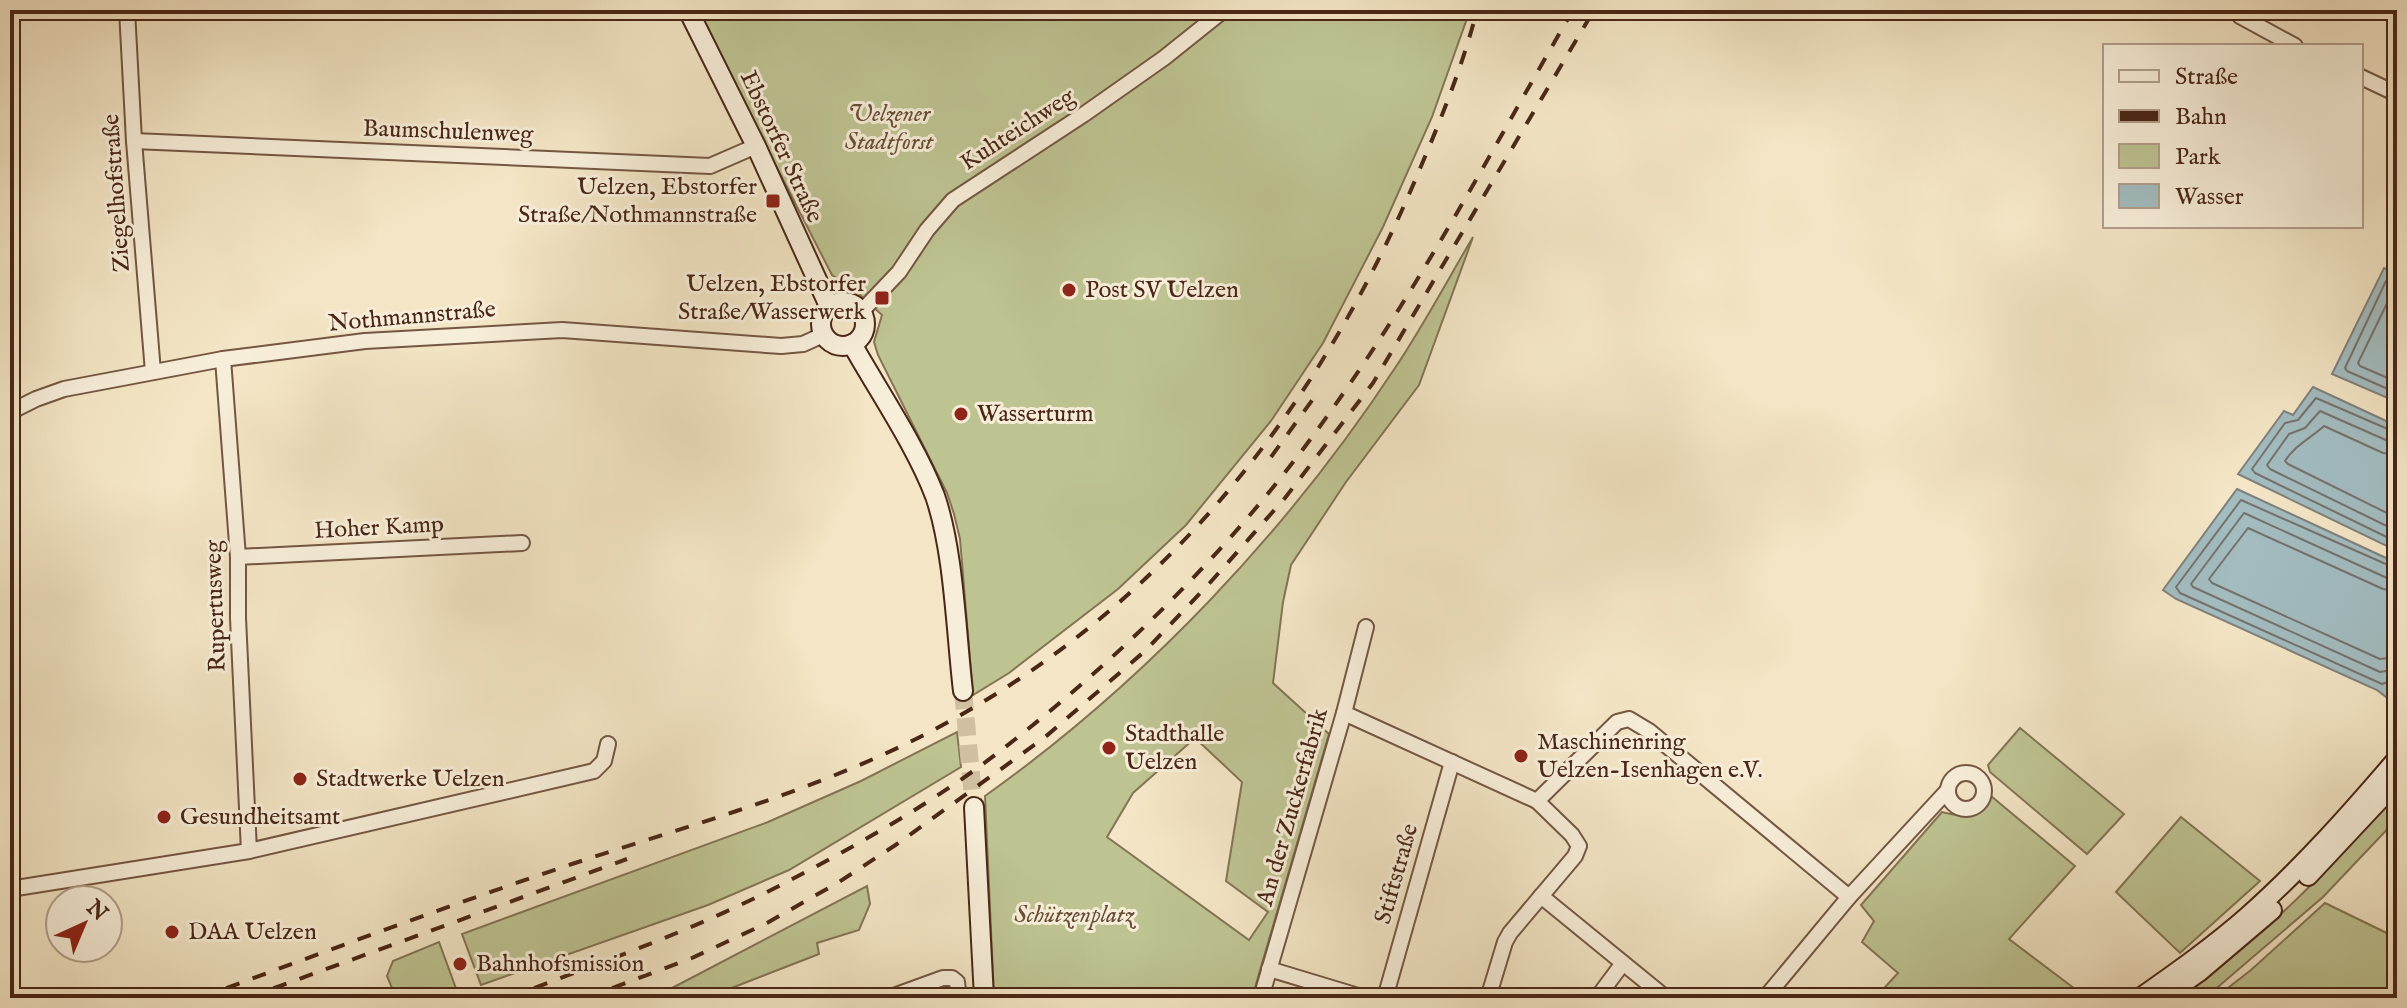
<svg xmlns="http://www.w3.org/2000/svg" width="2407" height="1008" font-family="'IM FELL English',serif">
<rect width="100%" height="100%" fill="#f3e5c5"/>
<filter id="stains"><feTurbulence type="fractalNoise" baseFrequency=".0025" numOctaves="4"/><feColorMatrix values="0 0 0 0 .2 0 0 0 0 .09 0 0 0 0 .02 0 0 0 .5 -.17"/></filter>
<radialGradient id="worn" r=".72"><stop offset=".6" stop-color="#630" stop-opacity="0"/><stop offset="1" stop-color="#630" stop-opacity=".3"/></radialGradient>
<g fill="#bec392" stroke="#847454" stroke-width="2" fill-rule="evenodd">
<path d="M696,10H1470L1432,117L1383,227L1323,343L1271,421L1186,525L1118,589L1009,673L973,695L960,539L954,514L947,493L878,355L874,342L882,315L859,294L832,275Z"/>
<path d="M1473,237L1419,385L1346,482L1291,565L1283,602L1273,683L1329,734L1252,998H994L985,796C1145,682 1287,532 1395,368C1423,326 1447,281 1473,237ZM1195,738L1242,782L1226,881L1268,912L1249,940L1107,837L1133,793Z"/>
<path d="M2020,728L2124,814L2087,854L1990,772L1988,765Z"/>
<path d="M957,732L961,767L789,870L708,905L481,985L462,934L768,822L861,781Z"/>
<path d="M2397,793V819L2323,897L2205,998H2177C2259,942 2331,868 2397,793Z"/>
<path d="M1991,796L2075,866L2009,939L2087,998H1875L1898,973L1862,942L1874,921L1861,905L1942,812C1968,819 1973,814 1991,796Z"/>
<path d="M2181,817L2260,881L2180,953L2116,892Z"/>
<path d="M867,886L870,904L859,930L817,943L819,954L706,998H653Z"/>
<path d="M2325,903L2397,938V998H2215L2251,970Z"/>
<path d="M439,942L458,994C441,1002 433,996 417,994C411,994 403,998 396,998L387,976L393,961Z"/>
</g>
<g fill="#a2bcc0" stroke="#7f807c" stroke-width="2">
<path d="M2384,268L2397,274V402L2332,374Z"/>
<path d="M2313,387L2397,426V551L2238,474L2284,411L2293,415Z"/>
<path d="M2237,489L2397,563V683L2386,697L2377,690L2176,599L2163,590Z"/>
</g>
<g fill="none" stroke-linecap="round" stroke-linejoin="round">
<g stroke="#76716b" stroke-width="2">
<path d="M2397,280L2386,281L2345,368L2347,371L2397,393"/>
<path d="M2397,290L2392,293L2358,363L2360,366L2397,382"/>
<path d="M2397,433L2316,398L2298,420L2285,423L2252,469L2255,473L2397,542"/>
<path d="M2397,443L2388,441L2320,411L2305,428L2289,434L2267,465L2270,469L2397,531"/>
<path d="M2397,455L2383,453L2324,426C2311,438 2295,445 2285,461L2288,464L2397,518"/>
<path d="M2397,569L2241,500L2176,587L2180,593L2382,684L2397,679"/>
<path d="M2397,579L2387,578L2244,513L2191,584L2193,587L2380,672L2397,669"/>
<path d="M2397,591L2383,589L2248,528L2209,579L2212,583L2380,659L2397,657"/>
</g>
<path stroke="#d1bfa2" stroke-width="18" stroke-dasharray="18 9" stroke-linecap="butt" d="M963,691L974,807"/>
<g stroke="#745642" stroke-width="18">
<g id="street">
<path d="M127,10L134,141L153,372"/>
<path d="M2236,10L2240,16L2295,46"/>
<path d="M2361,77L2397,94"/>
<path d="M134,141L710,166L756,146"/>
<path d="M861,312L899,272L927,230L953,200L1083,115L1164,58L1224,10"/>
<path d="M223,359L238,557V618L249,851"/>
<path d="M10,412L36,399L64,389L223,359L365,341L562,330L781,346L803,344L823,335"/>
<path d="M238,557L522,543"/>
<path d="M1344,713L1537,801L1617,722L1629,719L1649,731L1849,897"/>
<circle cx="1966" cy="791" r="18"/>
<path d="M10,889L249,851L594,771L604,761L608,744"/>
<path d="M1541,896L1666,998"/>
<path d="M1269,969L1365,998"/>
<path d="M888,998L943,978H952L957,982L959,998"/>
<path d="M1261,998L1344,713L1366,627"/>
<path d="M1385,998L1452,762"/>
<path d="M1488,998L1505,942L1510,933L1575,856L1579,846L1572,835L1537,801"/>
<path d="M1597,998L1623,963"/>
<path d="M1765,998L1849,897L1947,791"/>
</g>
</g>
<g stroke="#4a2616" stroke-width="22">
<g id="secondary">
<path d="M688,10L756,146L829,306"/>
<circle cx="843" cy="324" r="22"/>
<path d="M852,344C879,392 916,446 935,496C954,551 956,632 963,691"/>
<path d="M974,807L984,998"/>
<path d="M2308,876L2397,781"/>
<path d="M2140,998C2177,972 2214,946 2248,916C2302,868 2350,814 2397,759"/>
<path d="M2162,998L2199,972L2272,910"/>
</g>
</g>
<use href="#street" stroke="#f7eed9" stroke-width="14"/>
<use href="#secondary" stroke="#f7eed9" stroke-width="18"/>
<g stroke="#4a2616" stroke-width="4" stroke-dasharray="14 14" stroke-linecap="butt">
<path d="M1271,457L1313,399"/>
<path d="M200,998C324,952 447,906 572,864C688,826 808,793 918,738C1157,617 1317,415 1419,171C1441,119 1463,65 1477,10"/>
<path d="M247,998L627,859"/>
<path d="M508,998C599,963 692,931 779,886C856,846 935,802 1004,748C1126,653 1238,542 1328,415C1420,287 1494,146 1573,10"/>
<path d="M586,998L692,958L767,923L839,882L897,844L1044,738L1145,651L1208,585L1285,498L1373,383L1594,10"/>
</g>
</g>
<g fill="#8f2418" stroke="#f7eed9" stroke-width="3">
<rect x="765" y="193" width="16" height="16" rx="4"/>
<circle cx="1069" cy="290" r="8"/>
<rect x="874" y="290" width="16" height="16" rx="4"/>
<circle cx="961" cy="414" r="8"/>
<circle cx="1109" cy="748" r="8"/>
<circle cx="1521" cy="756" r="8"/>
<circle cx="300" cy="779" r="8"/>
<circle cx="164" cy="817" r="8"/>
<circle cx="172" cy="932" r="8"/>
<circle cx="460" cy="964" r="8"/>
</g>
<g text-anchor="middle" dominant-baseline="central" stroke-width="6" stroke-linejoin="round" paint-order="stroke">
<g font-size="24" font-style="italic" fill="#674d35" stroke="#f7eed9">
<text x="889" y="114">Uelzener<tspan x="889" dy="28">Stadtforst</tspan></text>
<text x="1074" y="915">Schützenplatz</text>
</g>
<g font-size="24" fill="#4a2616" stroke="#f7eed9">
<text transform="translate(1018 130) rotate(-33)">Kuhteichweg</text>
<text transform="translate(448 132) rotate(2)">Baumschulenweg</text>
<text transform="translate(781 147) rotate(65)">Ebstorfer Straße</text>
<text transform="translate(117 193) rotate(-94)">Ziegelhofstraße</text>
<text transform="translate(412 317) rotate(-5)">Nothmannstraße</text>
<text transform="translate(379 528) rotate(-3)">Hoher Kamp</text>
<text transform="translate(216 606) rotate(-92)">Rupertusweg</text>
<text transform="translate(1293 807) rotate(-74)">An der Zuckerfabrik</text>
<text transform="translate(1397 874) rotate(-74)">Stiftstraße</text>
</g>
<g font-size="24" fill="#4a2616" stroke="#f7eed9" text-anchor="start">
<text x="757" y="187" text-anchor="end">Uelzen, Ebstorfer<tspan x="757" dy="28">Straße/Nothmannstraße</tspan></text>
<text x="866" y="284" text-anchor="end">Uelzen, Ebstorfer<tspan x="866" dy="28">Straße/Wasserwerk</tspan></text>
<text x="1085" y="290">Post SV Uelzen</text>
<text x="977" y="414">Wasserturm</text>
<text x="1125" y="734">Stadthalle<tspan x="1125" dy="28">Uelzen</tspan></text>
<text x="1537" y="742">Maschinenring<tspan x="1537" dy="28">Uelzen-Isenhagen e.V.</tspan></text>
<text x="316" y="779">Stadtwerke Uelzen</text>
<text x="180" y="817">Gesundheitsamt</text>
<text x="188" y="932">DAA Uelzen</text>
<text x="476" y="964">Bahnhofsmission</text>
</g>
</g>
<rect width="2407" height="1008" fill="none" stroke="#f3e5c5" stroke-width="40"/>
<rect x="12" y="12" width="2383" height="984" fill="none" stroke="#4a2616" stroke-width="4"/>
<rect x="20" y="20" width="2367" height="968" fill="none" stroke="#4a2616" stroke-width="2"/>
<rect x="2103" y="44" width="260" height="184" fill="#f7eed9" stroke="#b29e8b" stroke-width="2"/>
<rect x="2119" y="70" width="40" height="12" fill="#f7eed9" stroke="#b29e8b" stroke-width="2"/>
<text x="2175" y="84" font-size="24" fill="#4a2616">Straße</text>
<rect x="2119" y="110" width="40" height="12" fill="#4a2616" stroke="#b29e8b" stroke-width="2"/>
<text x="2175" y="124" font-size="24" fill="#4a2616">Bahn</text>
<rect x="2119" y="144" width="40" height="24" fill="#bec392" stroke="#b29e8b" stroke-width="2"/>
<text x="2175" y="164" font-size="24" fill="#4a2616">Park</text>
<rect x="2119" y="184" width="40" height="24" fill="#a2bcc0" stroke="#b29e8b" stroke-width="2"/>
<text x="2175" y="204" font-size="24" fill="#4a2616">Wasser</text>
<g transform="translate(84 924) rotate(44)"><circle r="38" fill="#f7eed9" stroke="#b29e8b" stroke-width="2"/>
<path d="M0-6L14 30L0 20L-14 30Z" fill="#8f2418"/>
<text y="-12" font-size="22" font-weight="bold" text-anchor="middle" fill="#4a2616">N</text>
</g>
<rect width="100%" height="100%" filter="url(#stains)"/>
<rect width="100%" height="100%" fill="url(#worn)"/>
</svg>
